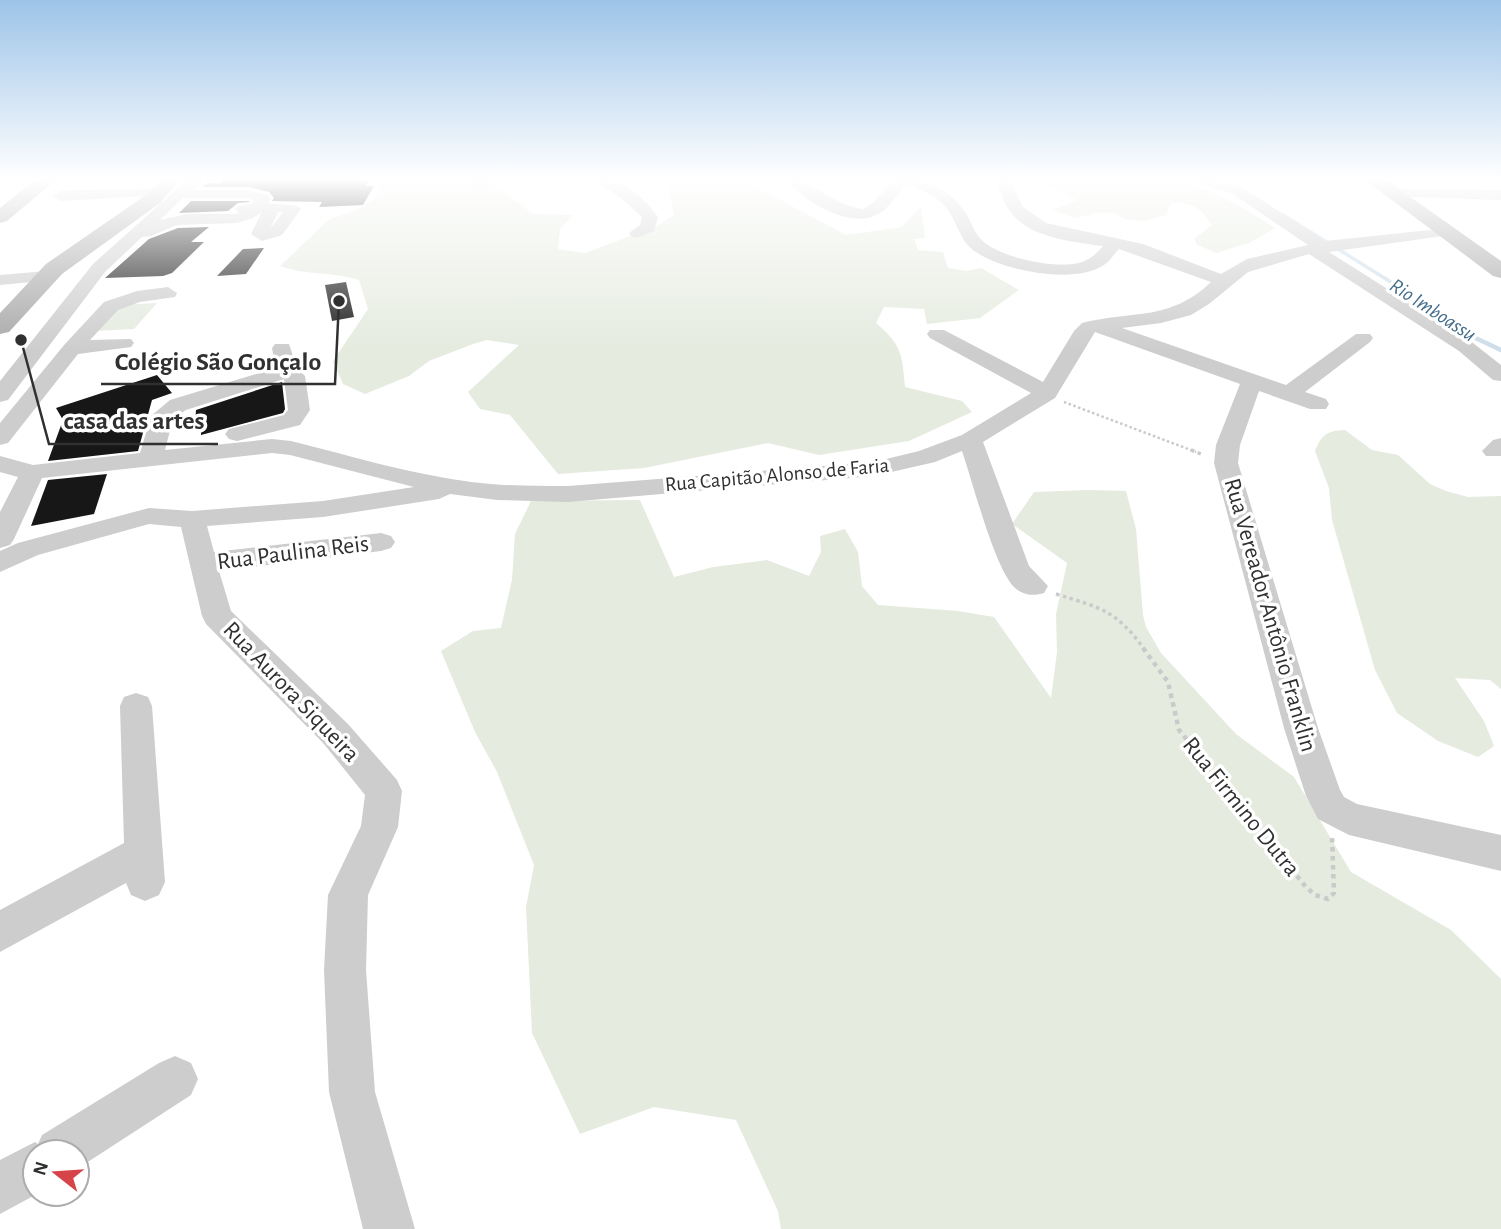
<svg xmlns="http://www.w3.org/2000/svg" width="1501" height="1229" font-family="'Alegreya Sans',sans-serif">
<rect width="100%" height="100%" fill="#fff"/>
<g fill="#e5ebdf">
<path d="M385,179H494L493,183L533,214L573,215L560,229L558,249L585,253L657,226L674,215L668,187L676,179H750L762,190L846,235L902,227L921,206L925,238L914,239L918,250L943,252L948,268L967,271L981,268L1019,290L980,318L927,324L924,309L884,307L876,323C902,345 902,354 905,387L962,401L972,412L909,441L819,455L768,443L644,468L558,474L510,415L480,409L468,392L519,345L487,340L473,344L429,361L409,376L365,394L343,384L333,361L368,309L359,280C331,271 308,276 280,266L328,220L361,208L374,199Z"/>
<path d="M1038,179H1169C1208,186 1241,206 1275,228L1249,243L1216,253L1196,244L1195,238L1212,225C1201,208 1192,202 1171,203L1166,215L1145,221L1125,219L1117,214L1100,212L1075,218L1052,210L1077,200Z"/>
<path d="M157,303L134,329L93,331L118,305Z"/>
<path d="M1345,430L1372,450L1398,455L1430,484L1446,491L1468,497L1501,496V689L1490,680L1455,678L1484,721L1494,746L1478,757L1438,741L1397,713L1375,670L1332,520L1329,488L1315,451C1322,434 1327,431 1345,430Z"/>
<path d="M1089,490L1126,491L1136,529L1143,615L1146,627L1161,653L1236,734L1294,777L1351,872L1451,930L1501,979V1229H781L778,1211L736,1120L654,1107L580,1134L532,1033L526,907L534,865L497,772L475,732L441,651L473,631L501,628L512,580L515,534L531,501L640,500L674,577L713,567L767,560L809,576L821,552L820,536L845,529L858,552L862,586L878,605L958,611L994,617L1051,698L1057,652L1056,614L1067,563L1012,524L1034,492Z"/>
</g>
<g fill="none" stroke-linecap="round" stroke-linejoin="round">
<g stroke="#cddde9" stroke-width="3.5">
<path d="M1223,179L1240,189"/>
<path d="M1282,214L1418,299"/>
</g>
<path stroke="#cddde9" stroke-width="4.5" d="M1415,297L1465,333L1501,350"/>
</g>
<g fill="#171717">
<path d="M224,179H370L366,186H374L363,205L319,207L322,202L272,201L274,198L269,192L249,187H203L207,183H221Z"/>
<path d="M191,201H248L250,202L238,203L228,211L179,213Z"/>
<path d="M209,227L191,242H204L172,273L163,276L105,278L149,239L178,228Z"/>
<path d="M264,248L246,274L217,276L243,249Z"/>
<path d="M346,282L354,317L332,321L325,285Z"/>
<path d="M157,375L172,393L152,400L138,451L48,461L63,420L56,408Z"/>
<path d="M282,382L285,409L283,413L201,435V424L195,425L196,410Z"/>
<path d="M107,474L94,514L31,526L48,480Z"/>
</g>
<g fill="none" stroke-linecap="round" stroke-linejoin="round">
<path stroke="#cacaca" stroke-width="2.5" stroke-dasharray="2.5 2.5" stroke-linecap="butt" d="M1064,402L1196,452"/>
<g stroke="#cacaca" stroke-width="3.5" stroke-dasharray="3.5 3.5" stroke-linecap="butt">
<path d="M1191,450L1204,455"/>
<path d="M1056,594C1101,608 1116,610 1144,649"/>
</g>
<path stroke="#cacaca" stroke-width="4.5" stroke-dasharray="4.5 4.5" stroke-linecap="butt" d="M1143,648L1168,682L1179,730L1306,887L1315,895L1328,899L1334,893L1332,837"/>
<g fill="#cdcdcd" fill-rule="evenodd">
<path d="M188,179H205L194,190H248L268,195L271,198L268,203L298,206L301,209L282,235L262,241L251,234L262,212L253,218L237,223L177,225L151,236L142,237L105,272L8,400L0,402V381L93,264ZM183,198H248L254,200L252,204L238,206L235,209L239,213L235,214H187L160,220ZM278,212H283L270,229Z"/>
<path d="M474,179H489L483,188L478,189L471,185Z"/>
<path d="M592,179C621,179 641,193 658,217L654,231L637,238L631,236L629,233L640,225L642,217L621,198Z"/>
<path d="M786,179C813,179 834,206 863,209L874,202L894,179C924,179 950,187 967,215C972,224 975,235 984,242C1003,258 1057,270 1082,262C1091,259 1097,253 1103,246C1075,242 1031,238 1012,214C1004,204 1000,191 996,179H1010L1023,207L1046,223L1143,244L1221,274L1247,259L1308,245L1233,194L1187,179H1212L1243,188L1325,241L1449,228L1451,231L1443,236L1329,252L1473,343L1501,365V381L1493,380L1459,351L1309,254L1248,272L1209,304L1191,315L1161,323L1122,328L1286,385L1356,334H1370L1373,338L1370,342L1305,392L1326,399L1329,404L1326,409H1310L1259,391L1240,445L1238,463L1318,728L1340,790L1344,797L1357,804L1501,835V871L1349,835L1318,819L1306,796L1284,728L1214,463L1216,445L1240,384L1095,332L1055,398L983,442L1029,566L1048,586L1044,593C1034,596 1023,596 1014,587C994,566 973,483 962,451L935,462L874,476L568,502L497,500L450,494L439,499L323,517L207,526L214,552L381,533L391,536L395,542L391,548L381,551L219,571L231,611L348,724L397,780L402,791L398,827L368,895L366,970L375,1092L415,1229H363L329,1092L324,970L328,895L361,826L365,795L324,744L206,624L202,616L181,527L149,524L38,555L0,572V551L18,543L149,508L192,511L323,501L414,487L290,455L272,453L42,478L14,539L10,545L0,548V512L18,477L0,472V456L33,465L140,453L151,416L170,400L276,368L272,348L275,344H289L297,368L305,376L310,410L300,425L237,441L229,439L225,434L229,429L284,415L288,410L284,379L186,410L173,419L165,450L272,439L291,441C351,456 410,474 471,482C503,486 535,486 568,486L874,462L919,451L962,435L1031,393L930,338L927,334L930,330H944L1043,382L1074,331L1082,323C1133,310 1169,322 1211,282L1119,249C1114,254 1110,261 1104,265C1074,285 1001,271 973,250C961,241 958,226 950,213C941,197 922,190 905,184C897,195 888,211 874,216C847,227 803,201 786,179Z"/>
<path d="M161,188L168,192L166,195L60,201L52,196L60,191Z"/>
<path d="M1390,189L1501,190V200L1385,196L1383,193Z"/>
<path d="M47,271L53,272L56,276L53,280L0,285V275Z"/>
<path d="M168,287L177,293L175,297L140,302L118,310L90,340L131,339L134,343L131,347L78,354L8,443L0,445V423L65,344L104,302L137,291Z"/>
<path d="M1501,438V456H1486L1482,451L1493,440Z"/>
<path d="M136,693L148,697L152,706L165,882L159,895L145,901L131,895L126,883L0,952V910L124,843L120,706L124,697Z"/>
<path d="M175,1056L191,1063L198,1079L191,1095L77,1169V1152H35V1194H37L0,1214V1160L35,1142L38,1144L42,1135L159,1063Z"/>
</g>
<g fill="#a8a8a8" fill-rule="evenodd">
<path d="M36,179H57L7,221L0,223V208Z"/>
<path d="M162,179H181L160,203L62,274L9,332L0,334V313L46,264L146,195Z"/>
<path d="M1364,179H1385L1501,261V278L1493,276Z"/>
</g>
</g>
<linearGradient id="sky" x2="0" y2="1"><stop stop-color="#9dc4e8"/><stop offset="0.51" stop-color="#fff"/><stop offset="1" stop-color="#fff" stop-opacity="0"/></linearGradient>
<rect width="1501" height="351" fill="url(#sky)"/>
<g text-anchor="middle" dominant-baseline="central" stroke-width="7" stroke-linejoin="round" paint-order="stroke">
<g font-size="21" font-style="italic" fill="#446d8b" stroke="#fff">
<text transform="translate(1433 310) rotate(33)">Rio Imboassu</text>
</g>
<g font-size="21" fill="#303030" stroke="#fff">
<text transform="translate(777 475) rotate(-5)">Rua Capitão Alonso de Faria</text>
</g>
<g font-size="24" fill="#303030" stroke="#fff">
<text transform="translate(293 553) rotate(-7)">Rua Paulina Reis</text>
<text transform="translate(1270 615) rotate(74)">Rua Vereador Antônio Franklin</text>
<text transform="translate(291 692) rotate(46)">Rua Aurora Siqueira</text>
<text transform="translate(1241 807) rotate(51)">Rua Firmino Dutra</text>
</g>
</g>
<path fill="none" stroke="#303030" stroke-width="2.5" d="M339 301L335 384H101M21 340L49 444H218"/>
<g fill="#303030" stroke="#fff" stroke-width="2.5">
<circle cx="339" cy="301" r="7"/>
<circle cx="21" cy="340" r="7"/>
</g>
<g font-size="26" text-anchor="middle" font-weight="bold" fill="#303030" stroke="#fff" stroke-width="7" stroke-linejoin="round" paint-order="stroke">
<text x="218" y="370">Colégio São Gonçalo</text>
<text x="134" y="429">casa das artes</text>
</g>
<g transform="translate(56 1173) rotate(287)"><circle r="33" fill="#ffffff" stroke="#acacac" stroke-width="2"/>
<path d="M0-5L12 26L0 18L-12 26Z" fill="#d64348"/>
<text y="-10" font-size="19" font-weight="bold" text-anchor="middle" fill="#303030">N</text>
</g>
</svg>
